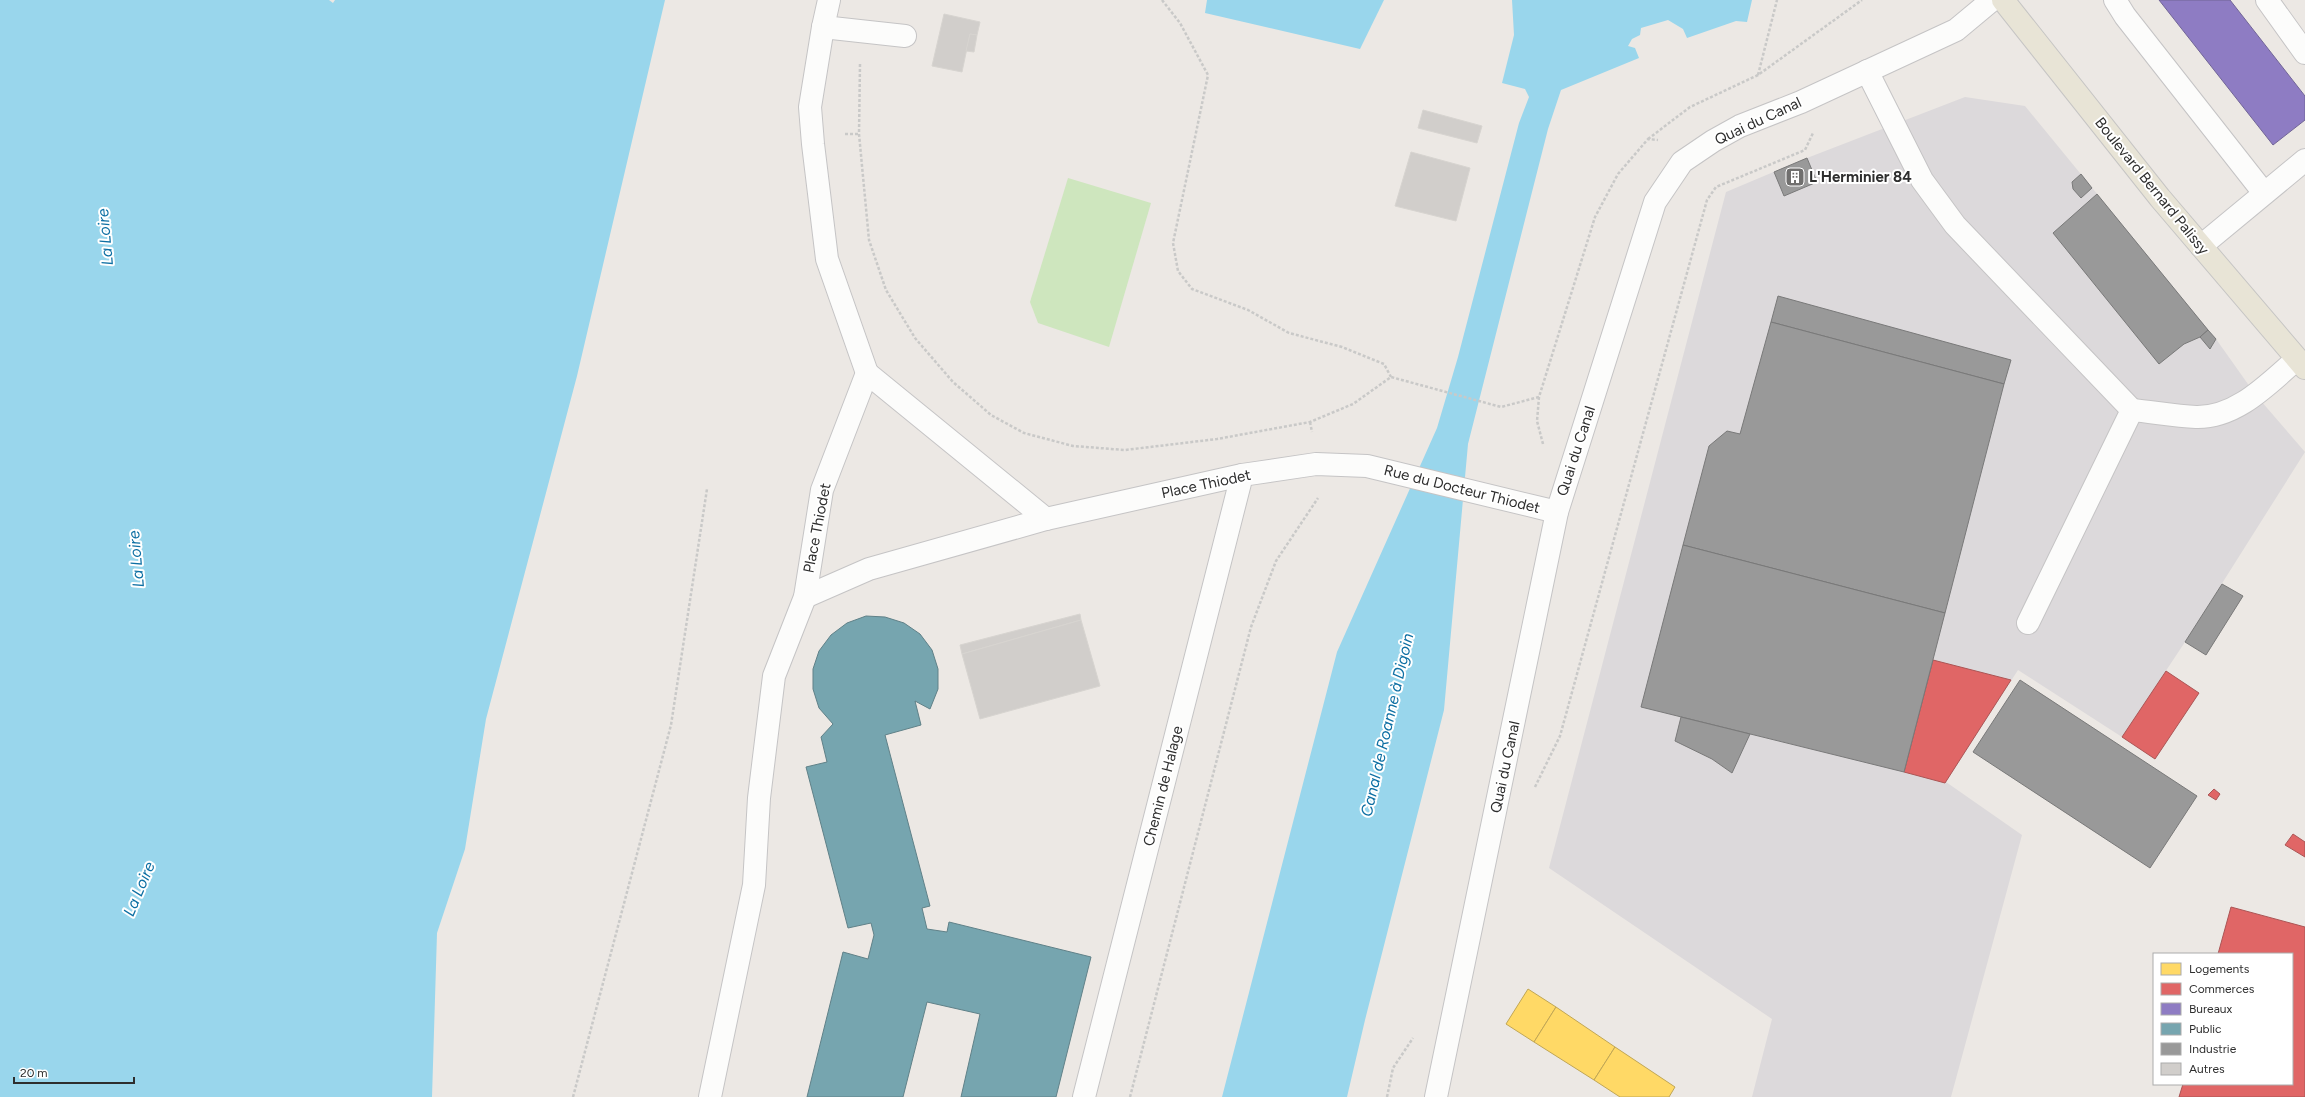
<svg xmlns="http://www.w3.org/2000/svg" width="2305" height="1097" font-family="Figtree,sans-serif">
<rect width="100%" height="100%" fill="#ece8e4"/>
<path fill="#dcd9db" d="M1965,97L2025,106L2216,339L2255,394L2305,452L2185,642L2122,737L2018,670L1946,782L2022,835L1951,1097H1752L1772,1019L1549,868L1726,192L1807,158Z"/>
<path fill="#cee6be" d="M1068,178L1151,203L1109,347L1038,323L1030,302Z"/>
<g fill="#99d6ec">
<path d="M0,0H329L333,3L335,0H665L577,376L486,719L465,849L437,933L432,1097H0Z"/>
<path d="M1207,0H1384L1360,49L1205,13Z"/>
<path d="M1512,0H1752L1747,22L1736,21L1687,38L1683,29L1668,20L1641,28L1640,35L1632,39L1628,46L1635,48L1639,58L1561,90L1548,129L1468,444L1444,710L1365,1020L1347,1097H1222L1337,652L1437,428L1458,357L1519,123L1529,97L1525,89L1502,83L1514,35Z"/>
</g>
<g fill="#ffd966" stroke="#c0a655">
<path d="M1528,989L1556,1007L1534,1042L1506,1024Z"/>
<path d="M1556,1007L1615,1047L1594,1080L1534,1042Z"/>
<path d="M1615,1047L1675,1087L1669,1097H1620L1594,1080Z"/>
</g>
<g fill="#e06666" stroke="#ab5555">
<path d="M1933,660L2011,680L1945,783L1904,772Z"/>
<path d="M2166,671L2199,693L2155,759L2122,737Z"/>
<path d="M2214,789L2220,794L2216,800L2208,795Z"/>
<path d="M2293,834L2305,842V857L2285,845Z"/>
<path d="M2231,907L2305,927V1097H2179L2183,1084H2292V954H2218Z"/>
</g>
<path fill="#8e7cc3" stroke="#716596" d="M2159,0H2230L2305,96V120L2273,145Z"/>
<path fill="#76a5af" stroke="#608188" d="M866,616L885,617L904,623L920,634L932,650L938,669V689L930,709L915,701L921,725L885,735L930,906L922,908L927,929L947,932L949,922L1091,957L1056,1097H961L980,1014L927,1002L903,1097H807L843,952L868,959L874,935L871,923L848,928L806,767L827,762L821,737L833,724L819,708L813,689V669L819,651L831,635L847,623Z"/>
<g fill="#999" stroke="#797979">
<path d="M1807,158L1817,182L1784,196L1774,172Z"/>
<path d="M2081,174L2092,188L2081,198L2073,189L2072,182Z"/>
<path d="M2097,194L2208,330L2200,337L2184,344L2159,364L2053,233Z"/>
<path d="M1778,296L2011,360L2004,384L1771,322Z"/>
<path d="M1771,322L2004,384L1945,613L1683,545L1709,446L1727,431L1740,434Z"/>
<path d="M2208,330L2216,339L2210,349L2200,337Z"/>
<path d="M1683,545L1945,613L1904,772L1641,707Z"/>
<path d="M2222,584L2243,596L2206,655L2185,642Z"/>
<path d="M2020,680L2197,796L2150,868L1973,752Z"/>
<path d="M1681,717L1750,734L1732,773L1712,759L1675,741Z"/>
</g>
<g fill="#d1cecb" stroke="#d7d4d0">
<path d="M944,14L980,22L977,35L970,34L962,72L932,66Z"/>
<path d="M970,34L977,35L974,52L966,51Z"/>
<path d="M1423,110L1482,126L1477,143L1418,128Z"/>
<path d="M1411,152L1470,168L1456,221L1395,206Z"/>
<path d="M1080,614L1081,620L962,654L960,645Z"/>
<path d="M1081,620L1100,686L980,719L962,654Z"/>
</g>
<g fill="none" stroke-linecap="round" stroke-linejoin="round">
<g stroke="#c5c4c5" stroke-width="24">
<g id="minor">
<path d="M829,0L823,27L810,107L813,144L827,259L867,373"/>
<path d="M2115,0L2125,16L2264,193"/>
<path d="M2267,0L2305,53"/>
<path d="M823,27L905,36"/>
<path d="M1867,71L1922,180L1955,225L2132,410L2028,623"/>
<path d="M2201,246L2305,160"/>
<path d="M867,373L1046,519"/>
<path d="M2132,410C2153,412 2175,416 2196,417C2237,418 2269,383 2297,359"/>
<path d="M805,597L869,569L1046,519L1242,475L1316,464L1367,466L1557,512"/>
<path d="M710,1097L754,885L759,798L774,676L805,597L822,490L867,373"/>
<path d="M1084,1097L1242,475"/>
<path d="M1436,1097L1557,512L1655,202L1682,162L1713,141L1740,126L1801,102L1956,30L1992,0"/>
</g>
</g>
<g stroke="#c6c5c4" stroke-width="24">
<path id="major" d="M2003,0L2160,198L2305,368"/>
</g>
<g stroke="#c9c9c8" stroke-width="2.5" stroke-dasharray="3 2" stroke-linecap="butt">
<path d="M1162,0L1180,23L1208,75L1173,243L1178,271L1192,289L1248,310L1289,333L1342,347L1384,364L1391,377"/>
<path d="M860,64L859,134L869,240L886,290L915,338L953,382L991,415L1024,433L1073,446L1125,450L1217,439L1310,422L1353,404L1391,377L1501,407L1539,397"/>
<path d="M1758,75L1777,0"/>
<path d="M845,134H859"/>
<path d="M1648,139L1690,107L1758,75L1862,0"/>
<path d="M1310,422L1312,432"/>
<path d="M1543,444L1537,421L1539,397L1595,217L1618,174L1648,139L1658,140"/>
<path d="M1535,787L1560,736L1707,200L1716,187L1805,150L1813,133"/>
<path d="M573,1097L671,725L707,489"/>
<path d="M1130,1097L1251,627L1276,561L1318,498"/>
<path d="M1387,1097L1393,1068L1413,1038"/>
</g>
<use href="#minor" stroke="#fcfcfb" stroke-width="22"/>
<use href="#major" stroke="#e8e4d6" stroke-width="22"/>
</g>
<defs>
<g id="building-square" transform="scale(1)"><rect x="-9" y="-9" width="18" height="18" rx="4" fill="#706f6e" stroke="#fff"/><path d="M-4-6H4V6H1V3H-1V6H-4ZM-2.5-4.3h1.7v1.8h-1.7ZM.8-4.3h1.7v1.8H.8ZM-2.5-1h1.7V.8h-1.7ZM.8-1h1.7V.8H.8Z" fill="#fff"/></g>
</defs>
<g fill-rule="evenodd">
<use href="#building-square" x="1795" y="177"/>
</g>
<g text-anchor="middle" dominant-baseline="central" stroke-width="4" stroke-linejoin="round" paint-order="stroke">
<g font-size="15" fill="#2e2e2e" stroke="#fff">
<text transform="translate(1758 121) rotate(-25)">Quai du Canal</text>
<text transform="translate(2152 186) rotate(51)">Boulevard Bernard Palissy</text>
<text transform="translate(1576 451) rotate(-72)">Quai du Canal</text>
<text transform="translate(1206 484) rotate(-12)">Place Thiodet</text>
<text transform="translate(1462 489) rotate(14)">Rue du Docteur Thiodet</text>
<text transform="translate(817 528) rotate(-79)">Place Thiodet</text>
<text transform="translate(1505 767) rotate(-78)">Quai du Canal</text>
<text transform="translate(1163 786) rotate(-76)">Chemin de Halage</text>
</g>
<g font-size="15" font-weight="bold" fill="#2e2e2e" stroke="#fff" text-anchor="start">
<text x="1809" y="177">L'Herminier 84</text>
</g>
<g font-size="16" font-style="italic" fill="#0d6fa3" stroke="#fff">
<text transform="translate(105 237) rotate(-95)">La Loire</text>
<text transform="translate(136 559) rotate(-95)">La Loire</text>
<text transform="translate(1387 725) rotate(-77)">Canal de Roanne à Digoin</text>
<text transform="translate(139 889) rotate(-67)">La Loire</text>
</g>
</g>
<rect x="2153" y="953" width="140" height="132" fill="#ffffff" stroke="#ababab"/>
<rect x="2161" y="963" width="20" height="12" fill="#ffd966" stroke="#ababab"/>
<text x="2189" y="973" font-size="12" fill="#2e2e2e">Logements</text>
<rect x="2161" y="983" width="20" height="12" fill="#e06666" stroke="#ababab"/>
<text x="2189" y="993" font-size="12" fill="#2e2e2e">Commerces</text>
<rect x="2161" y="1003" width="20" height="12" fill="#8e7cc3" stroke="#ababab"/>
<text x="2189" y="1013" font-size="12" fill="#2e2e2e">Bureaux</text>
<rect x="2161" y="1023" width="20" height="12" fill="#76a5af" stroke="#ababab"/>
<text x="2189" y="1033" font-size="12" fill="#2e2e2e">Public</text>
<rect x="2161" y="1043" width="20" height="12" fill="#999999" stroke="#ababab"/>
<text x="2189" y="1053" font-size="12" fill="#2e2e2e">Industrie</text>
<rect x="2161" y="1063" width="20" height="12" fill="#d1cecb" stroke="#ababab"/>
<text x="2189" y="1073" font-size="12" fill="#2e2e2e">Autres</text>
<path d="M14 1077v6h120v-6" fill="none" stroke="#2e2e2e" stroke-width="2"/>
<text x="20" y="1077" font-size="12" fill="#2e2e2e" stroke="#ffffff" stroke-width="3" paint-order="stroke">20 m</text>
</svg>
